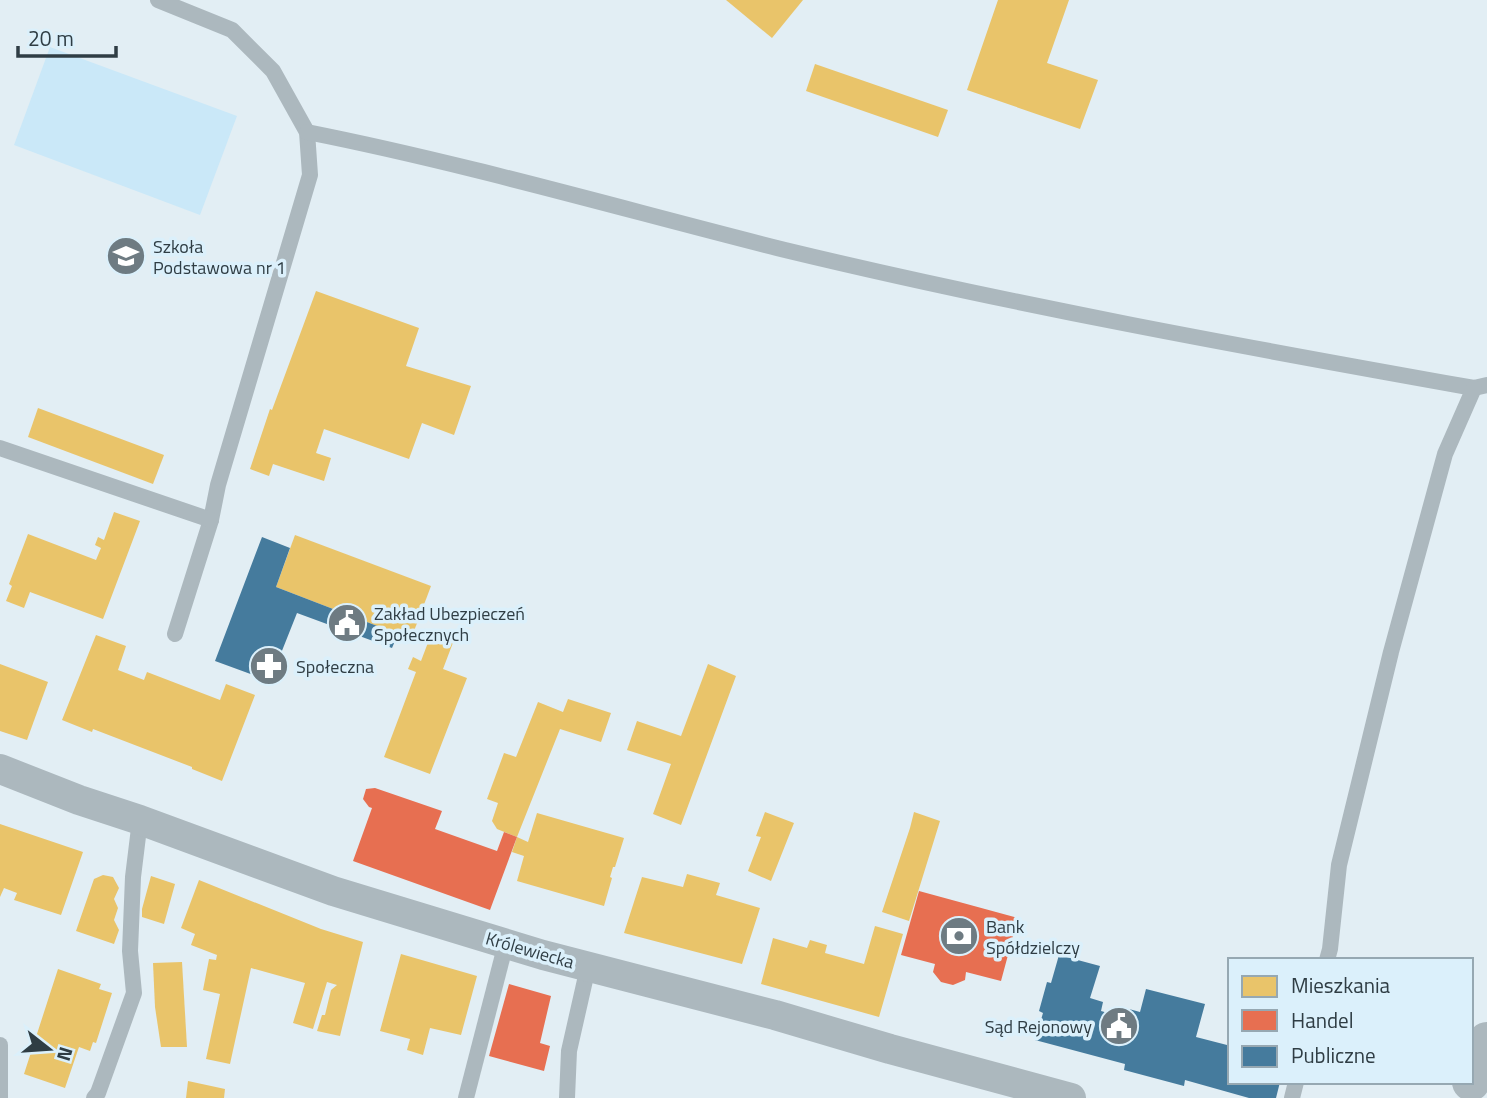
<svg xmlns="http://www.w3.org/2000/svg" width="1487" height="1098" font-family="'Titillium Web',sans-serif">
<rect width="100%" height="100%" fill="#e2eef4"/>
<path fill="#cae8f8" d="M50,47L237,116L200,215L14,145Z"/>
<g fill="#e9c46a">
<path d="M726,0H803L772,38Z"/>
<path d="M998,0H1069L1047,63L1098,80L1080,129L967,90Z"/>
<path d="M815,64L948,110L938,137L806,91Z"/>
<path d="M316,291L419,328L406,366L471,386L454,435L422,423L409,459L324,429L316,453L331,458L324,481L273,464L269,476L250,469L270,409L272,410Z"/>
<path d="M38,408L164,455L153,484L28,437Z"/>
<path d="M114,512L140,521L103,619L30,592L24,608L6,601L12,586L9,584L28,534L96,560L101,548L95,545L98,537L104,540Z"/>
<path d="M295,535L431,586L411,639L276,587Z"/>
<path d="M432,632L454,640L443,669L467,678L430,774L384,757L416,672L408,669L413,657L421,661Z"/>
<path d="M96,635L126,646L118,670L144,680L147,672L220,700L226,684L255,695L222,781L192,769V767L93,729L92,732L62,720Z"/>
<path d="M0,664L48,682L27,740L0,731Z"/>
<path d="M708,664L736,676L681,825L653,814L671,764L627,750L637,721L681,736Z"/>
<path d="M568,699L611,713L601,742L560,729L517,837L497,829L492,821L498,803L487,799L504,753L516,757L538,702L563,712Z"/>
<path d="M765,812L794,823L771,881L748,871L761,837L756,836Z"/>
<path d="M914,812L940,821L909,921L882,912L910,828Z"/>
<path d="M537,813L624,838L615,867H613L610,877L612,878L604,906L517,881L524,856L512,852L517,837L528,842Z"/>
<path d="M0,824L83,852L61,915L14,900L17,893L4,888L0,897Z"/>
<path d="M687,874L720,883L716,895L760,908L742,964L624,933L642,877L683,887Z"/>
<path d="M103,875L113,877L119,888L114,899L118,908L114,920L119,930L114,944L76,931L94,879Z"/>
<path d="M151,876L175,884L164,924L142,917V909Z"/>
<path d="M199,880L321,929L363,942L340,1036L317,1031L322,1015H325L331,990L337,985L327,982L313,1029L293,1023L305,983L251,968L230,1064L206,1059L220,994L203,990L209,959L216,960L217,955L191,945L195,934L181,928Z"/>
<path d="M875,926L903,934L879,1017L761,984L773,938L807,948L810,940L827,945L825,953L864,964Z"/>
<path d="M401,954L477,976L461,1035L430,1028L423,1055L407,1050L410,1039L380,1031Z"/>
<path d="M182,962L187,1047H161L155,1007L153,963Z"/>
<path d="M58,969L101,984L99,989L112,993L96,1043L93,1042L90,1051L79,1047L65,1088L24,1074Z"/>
<path d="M188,1081L225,1089L224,1098H186Z"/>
</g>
<g fill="#e76f51">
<path d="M375,788L442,811L435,829L497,851L504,832L517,837L490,910L353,861L372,808L369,807L363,799L366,789Z"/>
<path d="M919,891L1018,918L1001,981L966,972L965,980L953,985L941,982L933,972L935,964L901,955Z"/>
<path d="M509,984L551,996L540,1043L550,1046L544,1071L489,1056Z"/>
</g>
<g fill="#457b9d">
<path d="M262,537L290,548L276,587L398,634L392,648L297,613L270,681L215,661Z"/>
<path d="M1059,955L1100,966L1090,998L1103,1002L1101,1011L1126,1018L1129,1009L1140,1012L1146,989L1205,1004L1196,1037L1227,1045L1230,1036V1082H1280L1276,1098H1249L1185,1080L1184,1086L1124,1070L1125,1064L1035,1040L1043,1013L1039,1011L1047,982L1051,983Z"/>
</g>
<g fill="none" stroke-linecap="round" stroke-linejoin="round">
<g stroke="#acb8be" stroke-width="16">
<path d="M158,0L232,30L273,71L307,132L310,175L218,485L211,520L175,634"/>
<path d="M307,132C468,164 626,210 785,250C1013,305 1244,347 1474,388L1487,385"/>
<path d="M0,448L211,520"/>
<path d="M1327,960L1330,949L1339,865L1391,652L1445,454L1474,388"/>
<path d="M0,1045V1098"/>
<path d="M94,1098L98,1093L134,993L130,951L133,877L140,820"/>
<path d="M466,1098L506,943"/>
<path d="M567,1098L569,1051L588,967"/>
<path d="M1292,1098L1296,1082"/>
</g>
<path stroke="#acb8be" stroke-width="30" d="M0,769L79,800L140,820L333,891L543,955L775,1015L890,1049L1071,1098"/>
<path stroke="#acb8be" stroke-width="38" d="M1471,1082L1487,1041"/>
</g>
<defs>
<g id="school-disc" transform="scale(2.0125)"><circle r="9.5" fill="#6e7b82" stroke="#dbf0fb"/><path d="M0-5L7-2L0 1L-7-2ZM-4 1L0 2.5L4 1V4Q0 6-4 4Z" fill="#fff"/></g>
<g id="civic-disc" transform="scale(2.0125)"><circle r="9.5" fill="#6e7b82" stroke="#dbf0fb"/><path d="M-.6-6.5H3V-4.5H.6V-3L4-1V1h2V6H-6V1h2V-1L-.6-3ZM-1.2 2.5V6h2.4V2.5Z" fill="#fff"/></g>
<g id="pharmacy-disc" transform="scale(2.0125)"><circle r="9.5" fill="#6e7b82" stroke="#dbf0fb"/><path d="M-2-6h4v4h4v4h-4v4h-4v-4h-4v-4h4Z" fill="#fff"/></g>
<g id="bank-disc" transform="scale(2.0125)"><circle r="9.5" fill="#6e7b82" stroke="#dbf0fb"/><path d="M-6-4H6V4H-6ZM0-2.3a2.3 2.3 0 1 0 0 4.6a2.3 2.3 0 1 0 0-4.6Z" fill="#fff"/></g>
</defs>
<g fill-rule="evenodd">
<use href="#school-disc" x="126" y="256"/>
<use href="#civic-disc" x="347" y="623"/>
<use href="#pharmacy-disc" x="269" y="666"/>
<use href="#bank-disc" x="959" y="936"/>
<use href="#civic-disc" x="1119" y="1026"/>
</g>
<g text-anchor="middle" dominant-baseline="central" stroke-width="7" stroke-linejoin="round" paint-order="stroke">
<g font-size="18" fill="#2f3d44" stroke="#dbf0fb" text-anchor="start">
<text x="153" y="246">Szkoła<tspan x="153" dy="21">Podstawowa nr 1</tspan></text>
<text x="374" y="613">Zakład Ubezpieczeń<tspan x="374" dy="21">Społecznych</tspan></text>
<text x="296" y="666">Społeczna</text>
<text x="986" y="926">Bank<tspan x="986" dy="21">Spółdzielczy</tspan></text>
<text x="1092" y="1026" text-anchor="end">Sąd Rejonowy</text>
</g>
<g font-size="18" fill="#2f3d44" stroke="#dbf0fb">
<text transform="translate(530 950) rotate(16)">Królewiecka</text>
</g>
</g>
<rect x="1228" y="958" width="245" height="126" fill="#dbf0fb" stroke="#96a8b2" stroke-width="2"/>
<rect x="1242" y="976" width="35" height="21" fill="#e9c46a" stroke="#96a8b2" stroke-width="2"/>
<text x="1291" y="993" font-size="21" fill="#2f3d44">Mieszkania</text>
<rect x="1242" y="1010" width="35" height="21" fill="#e76f51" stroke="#96a8b2" stroke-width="2"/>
<text x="1291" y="1028" font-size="21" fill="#2f3d44">Handel</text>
<rect x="1242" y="1046" width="35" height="21" fill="#457b9d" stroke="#96a8b2" stroke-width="2"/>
<text x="1291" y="1063" font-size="21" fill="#2f3d44">Publiczne</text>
<g transform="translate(49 1049) rotate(107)" stroke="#dbf0fb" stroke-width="5" paint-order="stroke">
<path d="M0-5L12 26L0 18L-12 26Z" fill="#2f3d44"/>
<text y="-10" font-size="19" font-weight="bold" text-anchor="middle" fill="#2f3d44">N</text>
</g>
<path d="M18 46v10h98v-10" fill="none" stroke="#2f3d44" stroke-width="3.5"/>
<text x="28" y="46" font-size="21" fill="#2f3d44" stroke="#dbf0fb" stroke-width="5" paint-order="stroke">20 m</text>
</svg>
